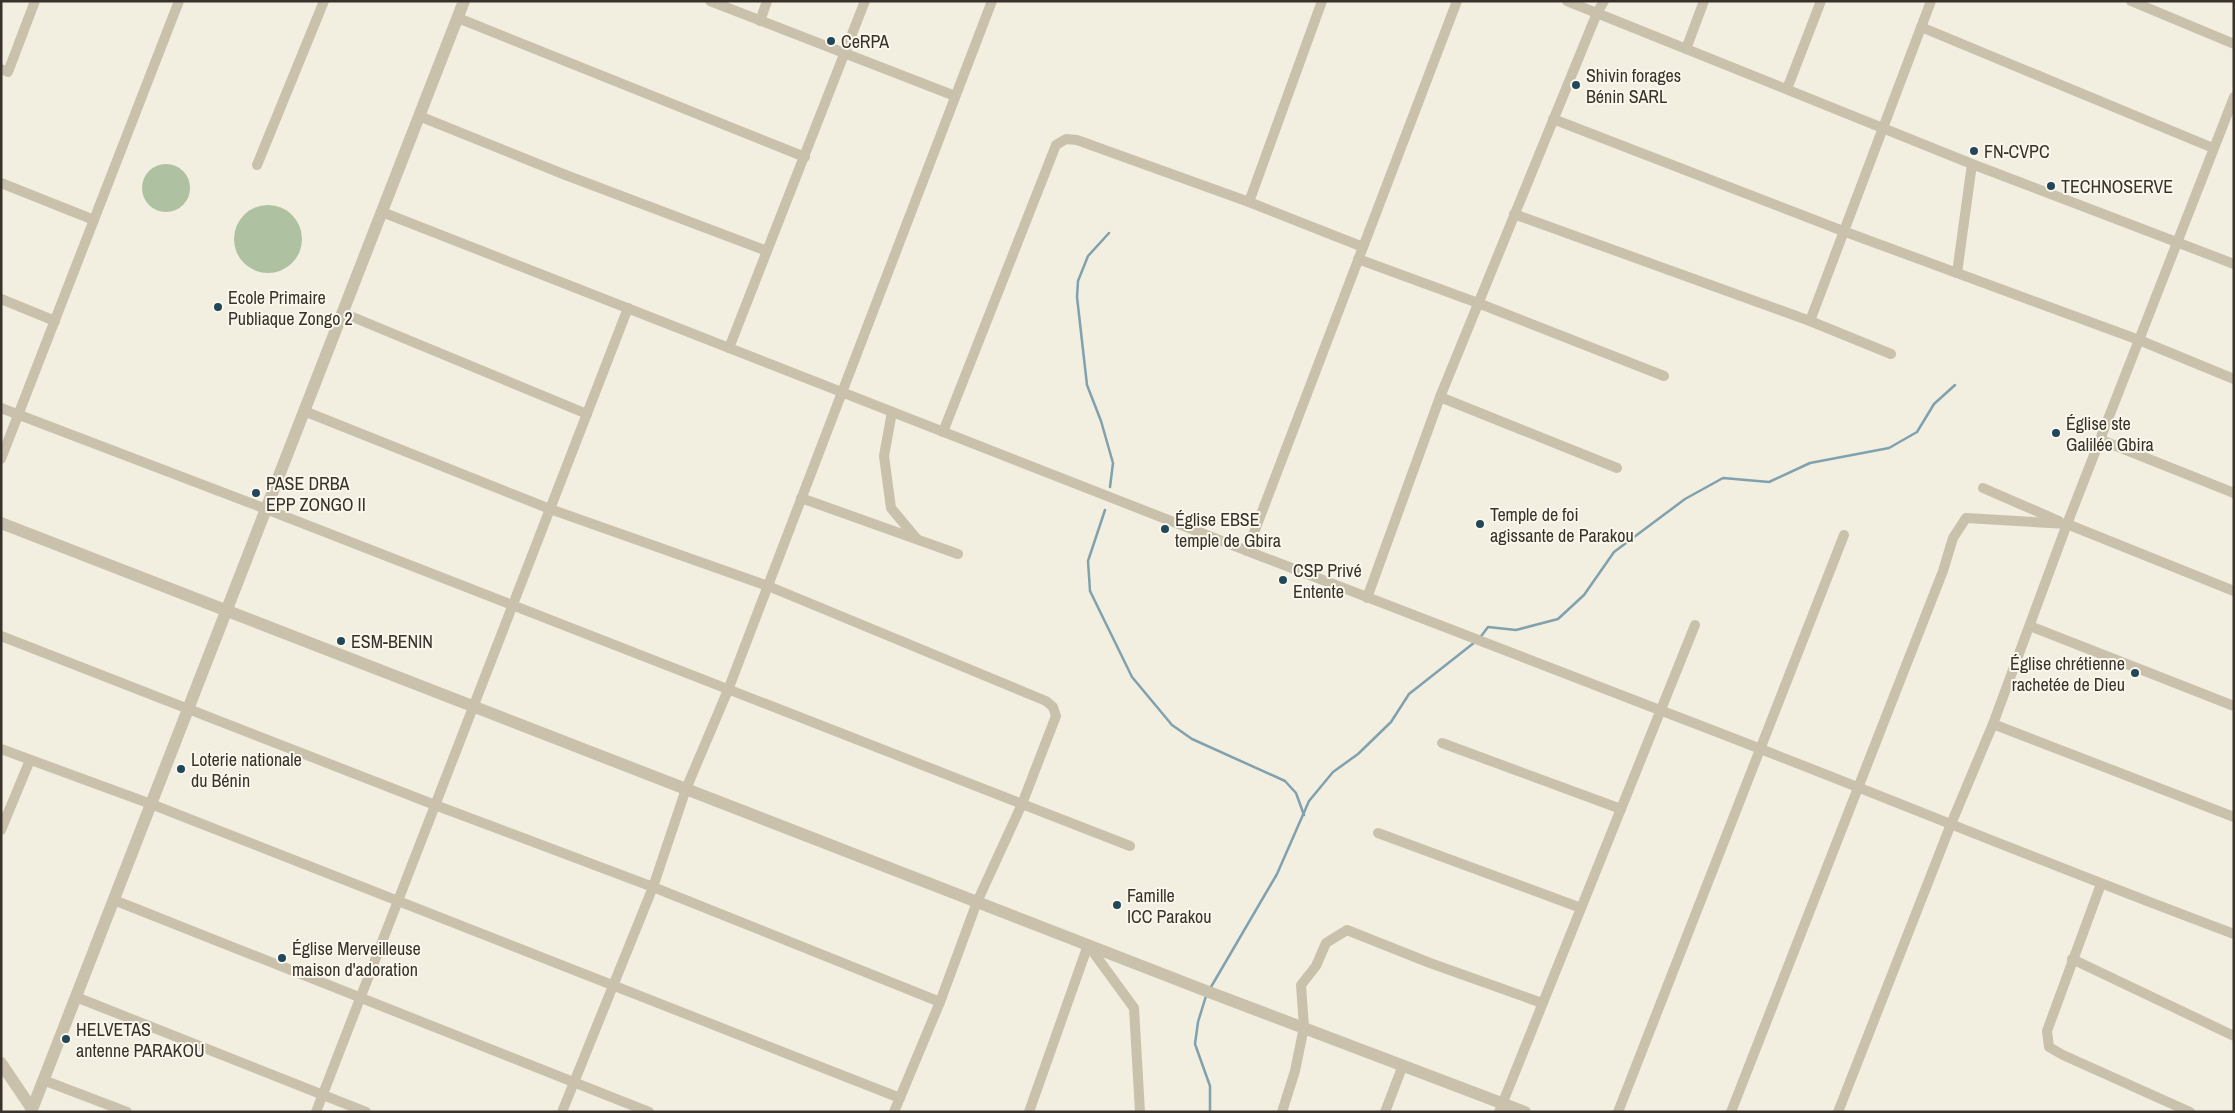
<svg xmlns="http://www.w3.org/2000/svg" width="2235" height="1113" font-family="'Archivo Narrow',sans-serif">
<rect width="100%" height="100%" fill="#f2eee0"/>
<g fill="#aec1a0">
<circle cx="166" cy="188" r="24"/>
<circle cx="268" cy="239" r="34"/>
</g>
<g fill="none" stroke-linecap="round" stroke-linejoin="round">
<g stroke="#80a1ae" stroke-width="2.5">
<path d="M1109,233L1088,256L1078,281L1077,297L1087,385L1101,421L1113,463L1110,487"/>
<path d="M1105,510L1088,561L1090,591L1132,677L1172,725L1192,739L1285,781L1296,793L1304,815"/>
<path d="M1479,639L1488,627L1516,630L1558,619L1584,595L1614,552L1685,499L1723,478L1769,482L1810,463L1889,448L1917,432L1934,404L1955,385"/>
<path d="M1211,987L1277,874L1309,801L1333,772L1358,754L1391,722L1409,694L1475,642"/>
<path d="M1206,996L1198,1022L1195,1044L1210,1086V1112"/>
</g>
<g stroke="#cac1ac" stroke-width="10">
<path d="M710,1L955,96"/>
<path d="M1567,1L1972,164L2234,264"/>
<path d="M2131,1L2234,44"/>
<path d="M458,18L805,157"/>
<path d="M760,21L767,1"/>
<path d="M1921,27L2213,148"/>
<path d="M1686,49L1704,1"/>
<path d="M1,69L8,72L35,1"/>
<path d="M1787,89L1821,1"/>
<path d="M2234,97L2067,524L2234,591"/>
<path d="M419,116L563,174L767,251"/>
<path d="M1553,119L1843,231L2139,340L2234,379"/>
<path d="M257,165L324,1"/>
<path d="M1,183L94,220"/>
<path d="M1249,202L1322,1"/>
<path d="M382,212C807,379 1231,546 1657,709C1850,782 2040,862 2234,934"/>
<path d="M1514,214L1810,321L1891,354"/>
<path d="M1358,259L1478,303L1664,376"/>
<path d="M1957,273L1972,164"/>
<path d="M1,299L55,321"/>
<path d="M343,313L587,414"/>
<path d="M1810,321L1931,1"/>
<path d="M729,348L865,1"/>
<path d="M1440,397L1617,468"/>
<path d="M1,408L266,509L1130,846"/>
<path d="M304,411L550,509L768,586L1046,701L1053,707L1056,716L1022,804L977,902L940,1002L894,1112"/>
<path d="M892,412L884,456L891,508L916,538"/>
<path d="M943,432L1056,145L1066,139L1077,140L1249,202L1363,247"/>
<path d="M2101,440L2234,493"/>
<path d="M1,459L179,1"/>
<path d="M1983,488L2059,521"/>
<path d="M801,498L958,554"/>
<path d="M1247,551L1457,1"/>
<path d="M1367,598L1440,397L1597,13L1604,1"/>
<path d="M2030,626L2234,706"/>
<path d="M1,636L435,805L653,887L940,1002"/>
<path d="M1993,724L2234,817"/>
<path d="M1442,743L1621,809"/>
<path d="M1,749L151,804L900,1098"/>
<path d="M1,830L30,760"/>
<path d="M1378,833L1581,908"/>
<path d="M2101,884L2047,1031L2049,1047L2063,1055L2190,1112"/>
<path d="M114,900L649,1112"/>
<path d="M1088,945L1134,1008L1140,1112"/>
<path d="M2072,959L2234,1036"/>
<path d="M76,997L366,1112"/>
<path d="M43,1080L127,1112"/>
<path d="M316,1112L628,308"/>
<path d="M562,1112L653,887L686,789L728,690L992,1"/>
<path d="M1029,1112L1088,945"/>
<path d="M1282,1112L1295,1071L1304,1027L1301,985L1316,966L1326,943L1347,930L1430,963L1542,1003"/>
<path d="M1385,1112L1403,1065"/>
<path d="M1499,1112L1695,625"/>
<path d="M1618,1112L1844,535"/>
<path d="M1731,1112L1943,571L1953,538L1966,518L2067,524"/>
<path d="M1838,1112L1951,824L1993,724L2067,524"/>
</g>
<g stroke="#cac1ac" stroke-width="12">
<path d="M1,523L1201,989L1525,1112"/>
<path d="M1,1063L32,1109"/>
<path d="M31,1112L464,1"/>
</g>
</g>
<g fill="#214758" stroke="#faf7ec" stroke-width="2">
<circle cx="831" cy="41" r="5"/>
<circle cx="1576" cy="85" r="5"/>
<circle cx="1974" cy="151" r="5"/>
<circle cx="2051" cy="186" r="5"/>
<circle cx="218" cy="307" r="5"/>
<circle cx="2056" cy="433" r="5"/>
<circle cx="256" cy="493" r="5"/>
<circle cx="1480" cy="524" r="5"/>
<circle cx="1165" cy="529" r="5"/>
<circle cx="1283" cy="580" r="5"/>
<circle cx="341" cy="641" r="5"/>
<circle cx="2135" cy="673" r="5"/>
<circle cx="181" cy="769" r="5"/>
<circle cx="1117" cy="905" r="5"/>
<circle cx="282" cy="958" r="5"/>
<circle cx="66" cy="1039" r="5"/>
</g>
<g text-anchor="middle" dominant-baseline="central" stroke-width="4" stroke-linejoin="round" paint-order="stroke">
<g font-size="18" fill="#38322b" stroke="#faf7ec" text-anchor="start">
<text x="841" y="41">CeRPA</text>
<text x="1586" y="75">Shivin forages<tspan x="1586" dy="21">Bénin SARL</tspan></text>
<text x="1984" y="151">FN-CVPC</text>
<text x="2061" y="186">TECHNOSERVE</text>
<text x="228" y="297">Ecole Primaire<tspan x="228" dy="21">Publiaque Zongo 2</tspan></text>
<text x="2066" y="423">Église ste<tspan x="2066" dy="21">Galilée Gbira</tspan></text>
<text x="266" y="483">PASE DRBA<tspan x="266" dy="21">EPP ZONGO II</tspan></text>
<text x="1490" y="514">Temple de foi<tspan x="1490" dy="21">agissante de Parakou</tspan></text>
<text x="1175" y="519">Église EBSE<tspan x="1175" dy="21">temple de Gbira</tspan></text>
<text x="1293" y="570">CSP Privé<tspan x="1293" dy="21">Entente</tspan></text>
<text x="351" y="641">ESM-BENIN</text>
<text x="2125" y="663" text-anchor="end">Église chrétienne<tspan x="2125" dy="21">rachetée de Dieu</tspan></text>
<text x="191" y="759">Loterie nationale<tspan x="191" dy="21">du Bénin</tspan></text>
<text x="1127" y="895">Famille<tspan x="1127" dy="21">ICC Parakou</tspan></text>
<text x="292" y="948">Église Merveilleuse<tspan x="292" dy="21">maison d'adoration</tspan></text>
<text x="76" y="1029">HELVETAS<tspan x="76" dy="21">antenne PARAKOU</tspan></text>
</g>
</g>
<rect width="2235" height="1113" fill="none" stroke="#38322b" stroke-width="5"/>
</svg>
